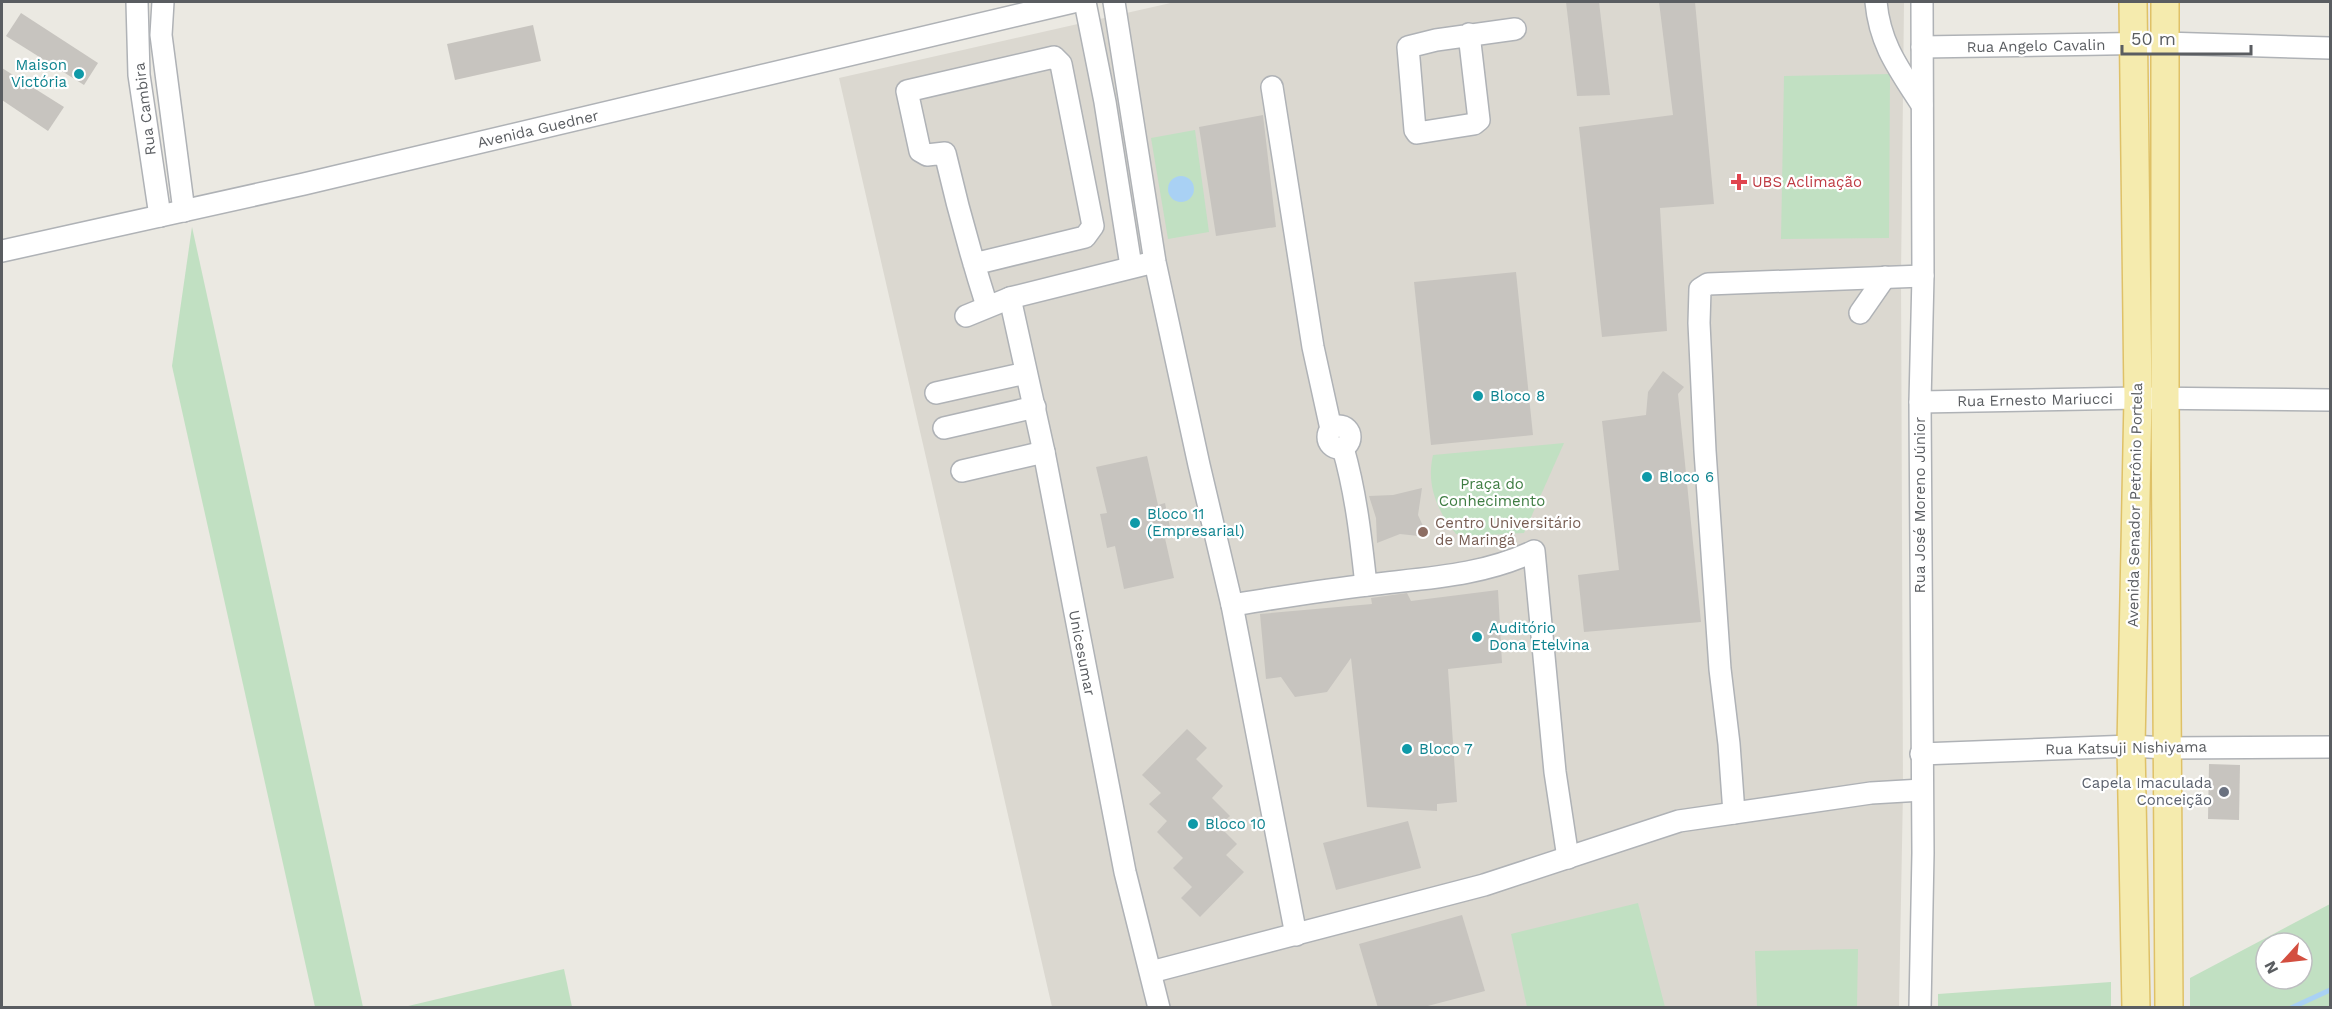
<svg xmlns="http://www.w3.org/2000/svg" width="2332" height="1009" font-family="'Work Sans',sans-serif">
<rect width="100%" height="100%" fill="#ebe9e2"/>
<path fill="#dbd8d0" d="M1175,2H1904L1901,276L1903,791L1899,1007H1052L839,78Z"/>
<g fill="#c1e0c2" fill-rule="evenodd">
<path d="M1890,74L1889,238L1781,239L1784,76Z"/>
<path d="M1195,130L1209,232L1168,239L1151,138Z"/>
<path d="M192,227L363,1007H315L172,366Z"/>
<path d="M1564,443L1524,533L1470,536L1456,534C1437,511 1426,485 1433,455Z"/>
<path d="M1638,903L1665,1007H1527L1511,934Z"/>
<path d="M2330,904V1007H2190V978ZM2266,943H2302V979H2266Z"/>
<path d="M1858,949L1857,1007H1757L1755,951Z"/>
<path d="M564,969L572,1007H404Z"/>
<path d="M2111,982V1007H1938V994Z"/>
</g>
<circle fill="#a9d1f4" cx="1181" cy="189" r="13"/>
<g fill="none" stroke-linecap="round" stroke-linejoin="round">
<path stroke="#a9d1f4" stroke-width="5" d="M2291,1008L2330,990"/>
</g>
<g fill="#c7c4bf">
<path d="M1566,2H1599L1610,95L1577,96Z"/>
<path d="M1659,2H1695L1714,204L1660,208L1667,331L1602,337L1579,127L1673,115Z"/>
<path d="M21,13L98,63L84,85L6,36Z"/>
<path d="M533,25L541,61L455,80L447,44Z"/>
<path d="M2,68L64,107L48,131L2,100Z"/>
<path d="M1263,115L1276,227L1216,236L1199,127Z"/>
<path d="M1516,272L1533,435L1431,445L1414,282Z"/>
<path d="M1663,371L1684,387L1678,394L1701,622L1584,632L1578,575L1619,570L1602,421L1646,415L1648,392Z"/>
<path d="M1147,456L1158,505L1165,503L1171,532L1164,534L1174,578L1124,589L1115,546L1107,548L1100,514L1107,513L1096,467Z"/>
<path d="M1422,488L1418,515L1428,537L1400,534L1377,543L1376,518L1369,496L1393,495Z"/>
<path d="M1498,590L1502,663L1448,669L1457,802L1437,804V811L1367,807L1351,658L1327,692L1295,697L1281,677L1266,679L1260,614L1372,604L1371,598L1407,593L1411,601Z"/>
<path d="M1187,729L1207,748L1196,759L1223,786L1212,798L1230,816L1219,826L1237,844L1226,855L1244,872L1200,917L1181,898L1192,887L1173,868L1183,858L1157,832L1167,821L1149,804L1161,793L1142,775Z"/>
<path d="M2209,764L2240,765L2239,820L2208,819Z"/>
<path d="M1408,821L1421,868L1336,890L1323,843Z"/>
<path d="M1462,915L1485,991L1420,1008H1378L1359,944Z"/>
</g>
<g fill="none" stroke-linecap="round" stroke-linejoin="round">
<g stroke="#afb2b6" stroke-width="24">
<g id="minor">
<path d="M137,2L139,75L160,216"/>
<path d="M163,2L161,35L184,211"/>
<path d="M1085,2L1105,102L1131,266"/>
<path d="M1114,2L1155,262L1199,465L1232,605L1296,935"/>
<path d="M1876,2C1880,45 1899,69 1922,105"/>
<path d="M1469,34L1479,120L1474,124L1417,133L1415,130L1408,47L1436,40L1515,29"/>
<path d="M1922,47L2164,43L2330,48"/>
<path d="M1272,87L1313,347L1331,429"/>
<path d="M2,251L304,184L1073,2"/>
<path d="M974,264L1085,237L1093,226L1061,64L1054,57L907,91L920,151L927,155L945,153C957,205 971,256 987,306"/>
<path d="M1010,298L1044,452L1125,872L1159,1008"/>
<path d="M1860,313L1885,277"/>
<path d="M966,316L1010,298L1146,264"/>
<path d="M936,393L1026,373"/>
<path d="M1920,402L2138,398L2330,400"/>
<circle cx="1339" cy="437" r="11"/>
<path d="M944,428L1035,407"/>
<path d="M1343,448C1356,493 1361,539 1366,585"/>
<path d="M962,471L1044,452"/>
<path d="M1232,605C1277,598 1323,590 1368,585C1425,578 1482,576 1534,551L1555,772L1568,858"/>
<path d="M1921,754L2131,746L2166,748L2330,747"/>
<path d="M1734,813L1729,744L1720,669L1705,451L1699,323L1700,289L1708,284L1923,276"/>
<path d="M1151,972L1484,885L1679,821L1871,793L1922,790"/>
<path d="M1920,1008L1923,853L1920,402L1923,276L1922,2"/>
</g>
</g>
<g stroke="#dfc167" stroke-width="30">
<g id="major">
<path d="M2133,2L2138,398L2131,746L2136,1008"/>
<path d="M2165,2V398L2169,1008"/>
</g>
</g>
<use href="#minor" stroke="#fff" stroke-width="21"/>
<use href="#major" stroke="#f5ebae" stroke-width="27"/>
</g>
<g fill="#0f9aa8" stroke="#fff" stroke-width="2">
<circle cx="79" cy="74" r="6"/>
<circle cx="1478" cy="396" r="6"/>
<circle cx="1647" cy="477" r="6"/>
<circle cx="1135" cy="523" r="6"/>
<circle cx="1477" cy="637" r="6"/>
<circle cx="1407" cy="749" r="6"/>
<circle cx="1193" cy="824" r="6"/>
</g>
<path fill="#e0444e" stroke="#fff" stroke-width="2" d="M1736 173h6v6h6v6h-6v6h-6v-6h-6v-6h6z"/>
<circle fill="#8d6e63" stroke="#fff" stroke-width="2" cx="1423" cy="532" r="6"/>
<circle fill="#6b7280" stroke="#fff" stroke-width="2" cx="2224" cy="792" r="6"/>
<g text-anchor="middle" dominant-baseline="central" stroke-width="4.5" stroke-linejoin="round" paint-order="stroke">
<g font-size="15" fill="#5a5d61" stroke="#fff">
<text transform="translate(2036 46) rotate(-1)">Rua Angelo Cavalin</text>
<text transform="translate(145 109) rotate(-97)">Rua Cambira</text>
<text transform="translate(538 129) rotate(-13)">Avenida Guedner</text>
<text transform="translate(2035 400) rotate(-1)">Rua Ernesto Mariucci</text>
<text transform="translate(1920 505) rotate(-90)">Rua José Moreno Júnior</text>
<text transform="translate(2135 505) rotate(-89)">Avenida Senador Petrônio Portela</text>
<text transform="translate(1082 653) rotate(79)">Unicesumar</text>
<text transform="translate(2126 748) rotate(-1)">Rua Katsuji Nishiyama</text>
</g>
<g font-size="15" fill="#0d838f" stroke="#fff" text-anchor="start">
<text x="67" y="65" text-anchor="end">Maison<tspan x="67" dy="17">Victória</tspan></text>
<text x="1490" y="396">Bloco 8</text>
<text x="1659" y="477">Bloco 6</text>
<text x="1147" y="514">Bloco 11<tspan x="1147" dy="17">(Empresarial)</tspan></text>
<text x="1489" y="628">Auditório<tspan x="1489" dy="17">Dona Etelvina</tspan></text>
<text x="1419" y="749">Bloco 7</text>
<text x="1205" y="824">Bloco 10</text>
</g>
<g font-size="15" fill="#be3a42" stroke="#fff" text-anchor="start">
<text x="1752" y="182">UBS Aclimação</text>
</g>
<g font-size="15" fill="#3e7c42" stroke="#fff">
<text x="1492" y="484">Praça do<tspan x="1492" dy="17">Conhecimento</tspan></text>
</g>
<g font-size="15" fill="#785e54" stroke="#fff" text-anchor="start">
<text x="1435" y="523">Centro Universitário<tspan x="1435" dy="17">de Maringá</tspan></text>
</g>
<g font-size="15" fill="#5b616d" stroke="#fff" text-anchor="end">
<text x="2212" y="783">Capela Imaculada<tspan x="2212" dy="17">Conceição</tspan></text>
</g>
</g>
<rect width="2332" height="1009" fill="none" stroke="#5a5d61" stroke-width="6"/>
<g transform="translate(2284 961) rotate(243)"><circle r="28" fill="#ffffff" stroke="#bdbec0" stroke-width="1.5"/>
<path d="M0-4.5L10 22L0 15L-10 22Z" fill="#d34f40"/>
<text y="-9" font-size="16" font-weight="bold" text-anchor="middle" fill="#5a5d61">N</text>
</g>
<path d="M2122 45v9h129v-9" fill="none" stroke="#5a5d61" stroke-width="3"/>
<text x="2131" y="45" font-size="18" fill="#5a5d61" stroke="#ffffff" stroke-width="4.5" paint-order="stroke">50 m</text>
</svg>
